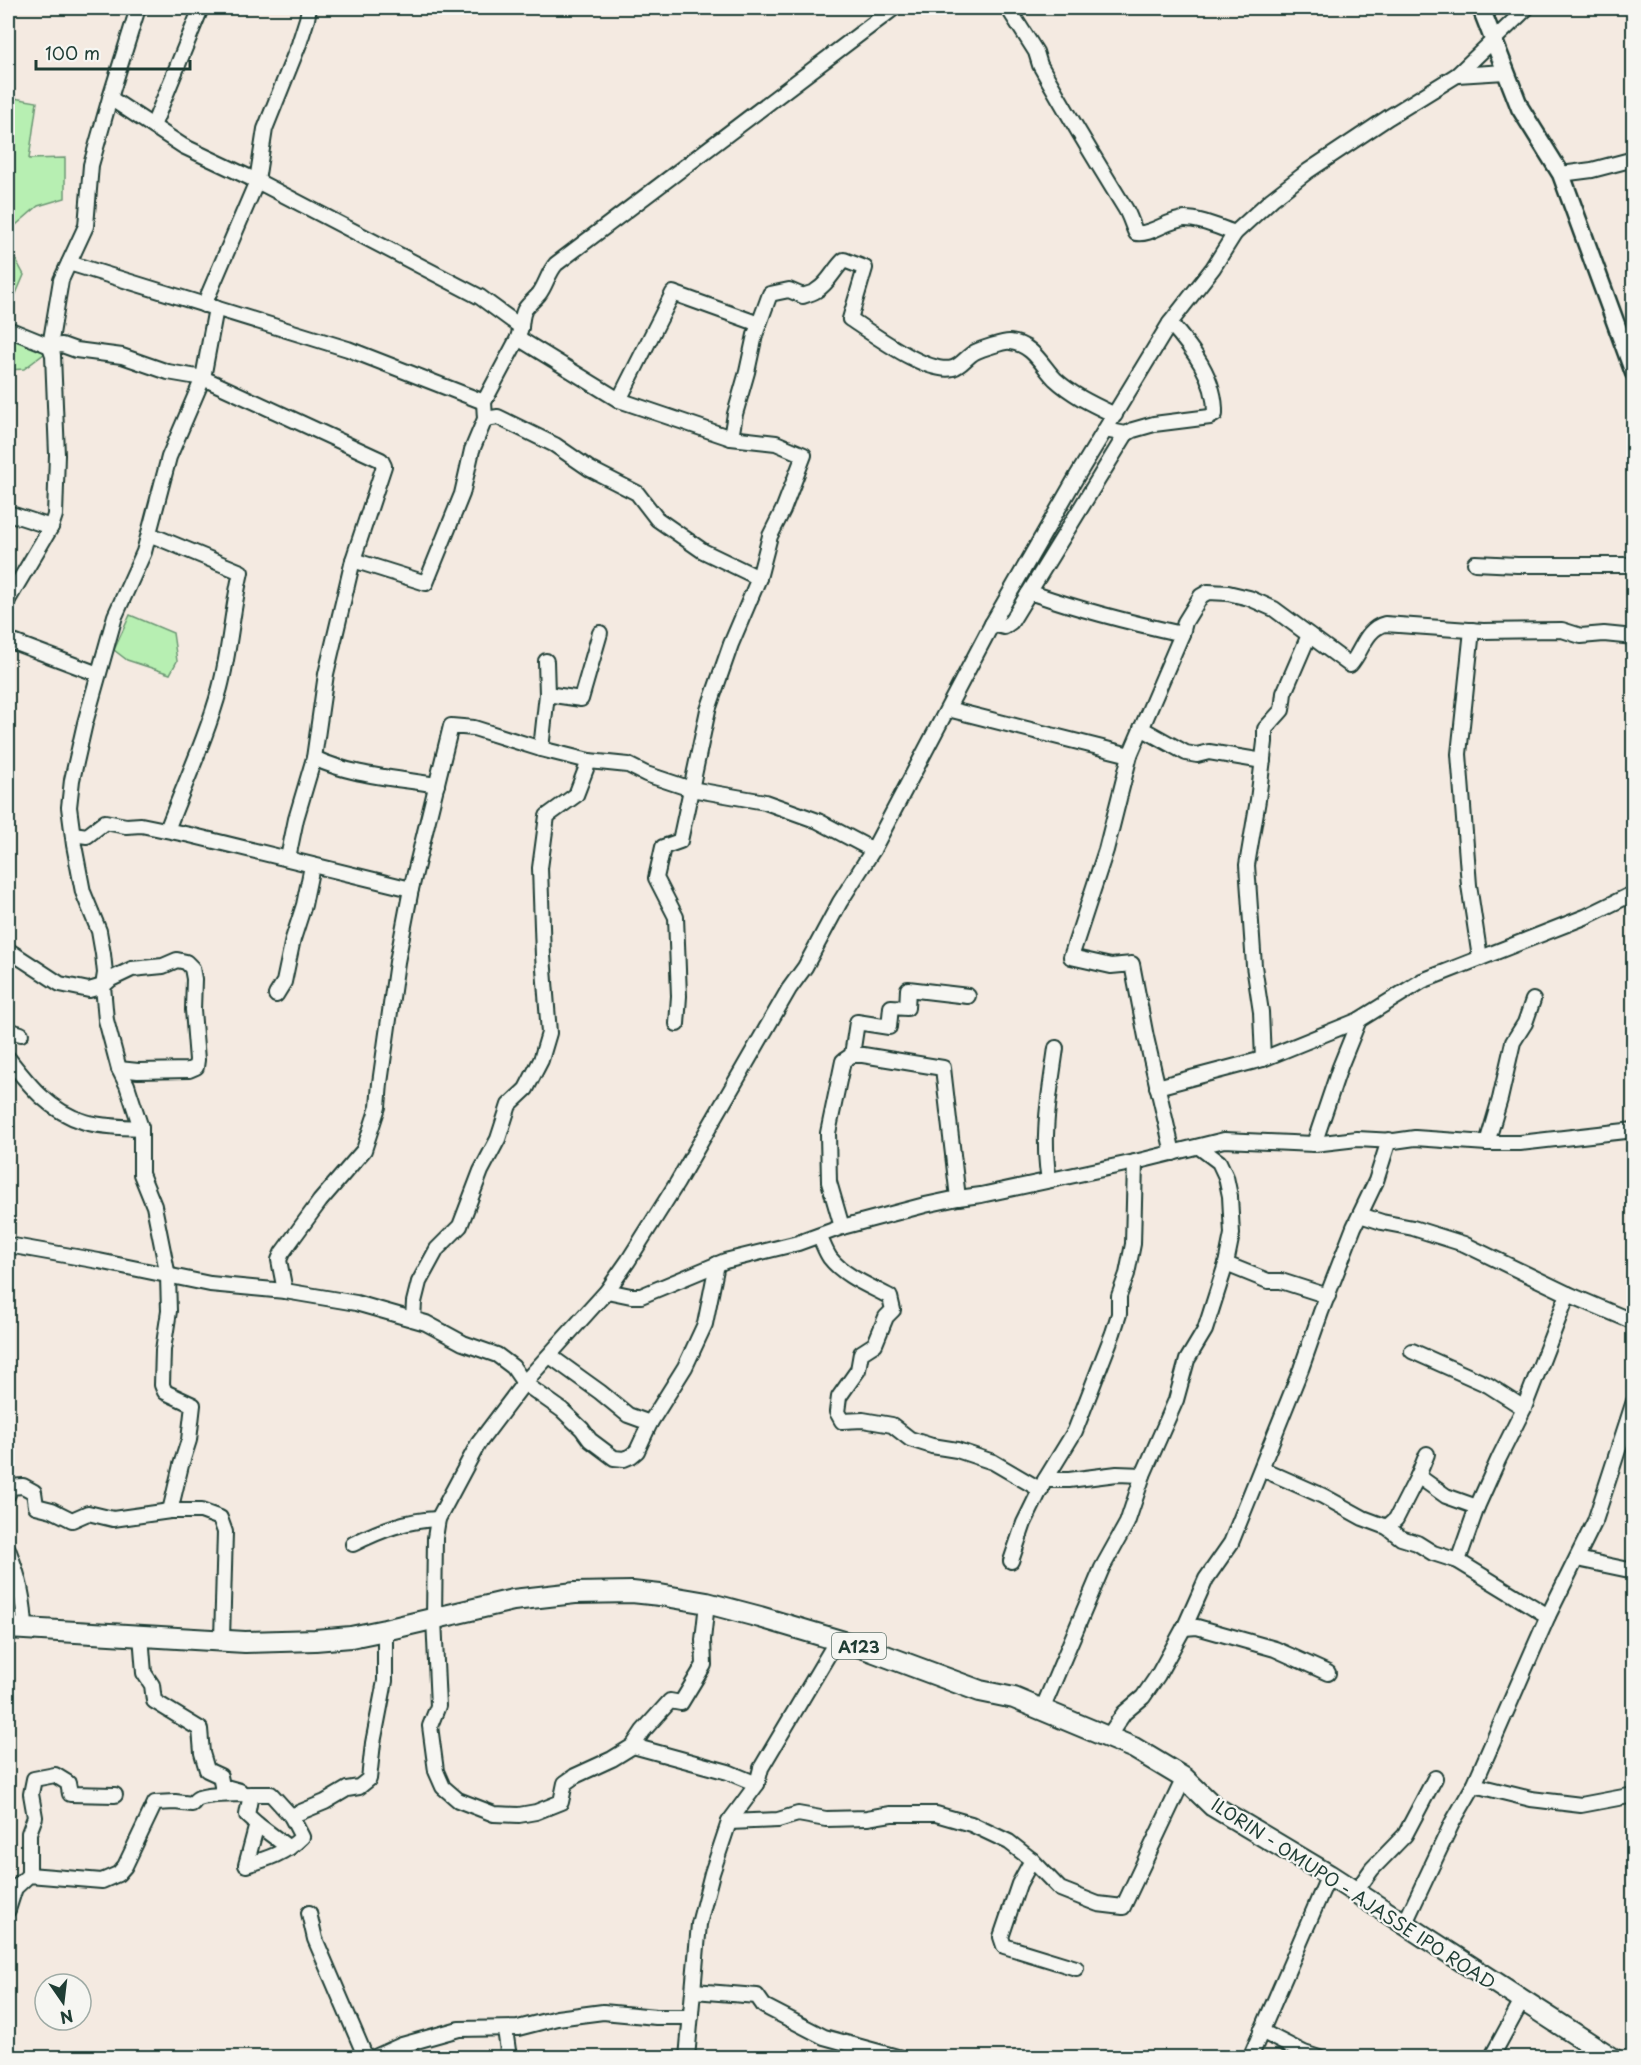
<svg xmlns="http://www.w3.org/2000/svg" width="1641" height="2065" font-family="'Playpen Sans',sans-serif">
<rect width="100%" height="100%" fill="#f4eae1"/>
<filter id="ink" filterUnits="userSpaceOnUse"><feTurbulence type="fractalNoise" baseFrequency=".0167" numOctaves="2"/><feDisplacementMap in="SourceGraphic" scale="12" xChannelSelector="R" yChannelSelector="G"/><feConvolveMatrix kernelMatrix="1 2 1 2 8 2 1 2 1" color-interpolation-filters="sRGB"/></filter>
<g filter="url(#ink)">
<g fill="#b7efb2" stroke="#6b9673" stroke-width="1.5">
<path d="M8,97L37,102L29,159L65,158V198L38,206L9,231L15,258L24,275L15,296H8Z"/>
<path d="M8,329L49,350L24,369L8,370Z"/>
<path d="M130,615L173,633L177,661L170,674L127,660L114,650Z"/>
</g>
<g fill="none" stroke-linecap="round" stroke-linejoin="round">
<g stroke="#1f3d34" stroke-width="18">
<g id="minor">
<path d="M1008,8L1036,52L1040,65C1067,113 1096,161 1125,208C1130,216 1132,225 1136,233C1150,236 1169,219 1185,219C1202,219 1220,228 1235,233"/>
<path d="M1457,75L1505,72"/>
<path d="M153,126L201,8"/>
<path d="M1561,174L1592,170L1634,159"/>
<path d="M69,263L348,349L484,402"/>
<path d="M204,305L257,181L265,129L299,44L307,19L309,8"/>
<path d="M521,327C523,305 526,309 539,294C546,285 548,273 556,264L894,8"/>
<path d="M8,329L50,346L62,345L76,350L122,356L168,372L203,378L381,460L384,466L353,560L426,583L462,494L472,450L485,419L484,402L518,338L521,327L480,297L257,181L183,146L110,98"/>
<path d="M518,338L619,400L731,438"/>
<path d="M619,400L673,293L759,324"/>
<path d="M485,419L498,417L555,445L590,469L637,493L657,519L703,551L759,578"/>
<path d="M1105,430L1126,434L1133,430L1154,424L1210,417L1215,414C1216,378 1192,348 1170,323"/>
<path d="M8,513L51,527L8,600"/>
<path d="M51,527L55,515L57,455L53,355L50,346L61,280L86,226L91,165L110,98L138,8"/>
<path d="M149,534L241,572C232,610 230,650 220,688C207,736 185,783 167,830"/>
<path d="M1475,563L1517,565H1634"/>
<path d="M1028,594H1035C1084,611 1132,623 1182,634"/>
<path d="M992,624L1004,627L1011,622L1126,434"/>
<path d="M1472,630L1459,754L1469,885L1480,958"/>
<path d="M8,640L98,674"/>
<path d="M547,694L581,699L600,633"/>
<path d="M948,709L1130,755"/>
<path d="M1141,728L1186,753L1197,755L1209,752L1263,761"/>
<path d="M541,749L547,694L546,661"/>
<path d="M314,758L326,674L353,560"/>
<path d="M73,834L87,836L105,822L126,826L141,825L190,835L411,889"/>
<path d="M288,858L296,819L314,758C352,776 397,778 437,785"/>
<path d="M8,950L60,984L89,990L103,986L111,979L132,969L163,966L177,960L186,962L192,968L194,979L193,1010L197,1060L196,1067L189,1070L138,1071L119,1069"/>
<path d="M276,995L284,982L293,939L304,905L312,866"/>
<path d="M677,1024L679,996L676,917L656,878L663,847L680,841L708,710L731,644L759,578L770,536L783,510L804,455L776,443L731,438L735,414L747,372L755,335L770,294L789,290L803,296C807,294 814,293 817,290C829,283 834,269 844,260L865,268L850,319C872,333 927,375 953,368C961,366 967,356 975,352C981,349 1005,341 1010,342C1033,344 1042,366 1055,379C1072,395 1094,405 1115,415"/>
<path d="M8,1030L21,1034"/>
<path d="M852,1055L857,1022L889,1027L891,1007L907,1008L908,989L968,996"/>
<path d="M8,1058C29,1085 50,1112 85,1122C102,1127 123,1127 141,1128"/>
<path d="M1263,1059L1261,1012L1254,966L1247,865L1258,800L1265,742V729L1282,710L1284,693L1309,635"/>
<path d="M1157,1087L1263,1059L1359,1020L1422,981L1585,917L1634,893"/>
<path d="M1487,1143L1500,1099L1513,1042L1525,1023L1533,1000"/>
<path d="M1314,1144L1340,1067L1359,1020"/>
<path d="M1173,1153L1146,1037L1132,964L1111,966L1071,957L1106,850L1130,755L1182,634L1185,622L1201,596L1208,592L1228,593L1249,598L1274,609L1350,665C1362,652 1365,629 1385,624L1483,631L1562,630L1581,636L1604,634L1634,637"/>
<path d="M1049,1180C1041,1136 1050,1092 1056,1048"/>
<path d="M1360,1215L1382,1222L1413,1228L1464,1244L1568,1294L1634,1322"/>
<path d="M842,1227L829,1182L828,1133L843,1061L852,1055H863L943,1068L958,1198"/>
<path d="M819,1236C823,1243 825,1251 830,1258C845,1277 870,1286 890,1297L893,1310L886,1317L875,1344L861,1353L858,1370L839,1397L837,1412L842,1421L863,1420L892,1425L910,1439L932,1446L957,1450L993,1462L1041,1490"/>
<path d="M8,1245L99,1261L210,1284L285,1291L356,1303L426,1323L463,1343L497,1355L513,1367L524,1383L562,1410L582,1429L590,1440L614,1458L624,1459L631,1456L637,1451L650,1423"/>
<path d="M1226,1264L1268,1281H1281L1328,1296"/>
<path d="M285,1291L279,1260L282,1253L320,1201L364,1150L378,1107L380,1083L397,962L411,889L451,726L474,728L541,749L589,761L628,765L646,774L691,789L765,802L818,821L873,850"/>
<path d="M607,1291L631,1296H641L725,1261L798,1243L842,1227L925,1205L958,1198L981,1195L1135,1162L1224,1140L1314,1144L1357,1139L1394,1141L1415,1138L1487,1143H1520L1634,1130"/>
<path d="M413,1319L414,1302L419,1282L437,1249L460,1226L481,1171L498,1139L509,1105L526,1089L541,1060L549,1033L543,956L540,868L547,816L576,795L589,761"/>
<path d="M1412,1351L1488,1385L1524,1408"/>
<path d="M550,1356L600,1392L628,1415L650,1423L685,1367L705,1324L717,1264"/>
<path d="M1262,1469L1323,1496L1363,1518L1387,1527L1401,1538L1417,1543L1433,1553L1458,1561L1548,1616"/>
<path d="M1418,1476L1427,1454"/>
<path d="M1045,1480H1069L1117,1474L1143,1475"/>
<path d="M8,1494L10,1487L23,1486L34,1492L36,1506L52,1510L72,1520L88,1513L113,1519L170,1511H201L220,1518L225,1532L222,1639"/>
<path d="M170,1511L181,1465L189,1440L193,1405L165,1392L162,1385L163,1350L169,1311L168,1276L154,1206L141,1174V1128L127,1085L119,1069L106,1020L103,986L105,973L103,954L99,931L83,892L74,845L69,807L72,780L85,723L115,616L144,552L169,457L203,378L216,308"/>
<path d="M1387,1527L1396,1519L1418,1476L1446,1496L1477,1507"/>
<path d="M353,1544C381,1530 406,1520 438,1519"/>
<path d="M8,1549C19,1577 24,1599 25,1629"/>
<path d="M1577,1559L1634,1571"/>
<path d="M1011,1561L1024,1523L1045,1480L1075,1431L1113,1333L1119,1314V1296L1127,1274L1133,1244L1135,1162"/>
<path d="M1458,1561L1477,1507L1499,1458L1524,1408L1568,1294"/>
<path d="M707,1603L703,1640L704,1665L681,1703L670,1701L643,1731L633,1746L612,1759L575,1776L565,1783L561,1802L536,1812L519,1815L494,1814L458,1800L443,1787L436,1771L430,1726L438,1706L434,1618L435,1538L438,1519L478,1444L524,1383L607,1291L628,1261L677,1183L789,989L805,967L840,902L873,850L992,624L1077,476L1170,323L1213,268L1235,233L1272,199L1308,171L1389,117L1457,75L1527,8"/>
<path d="M1184,1628L1197,1627L1275,1649L1328,1673"/>
<path d="M141,1635L144,1673L152,1685L154,1701L200,1729L202,1753L207,1770L220,1776L222,1786L240,1791"/>
<path d="M1042,1710L1102,1568L1127,1523L1143,1475L1176,1400L1187,1360L1205,1330L1226,1264L1232,1234L1230,1196L1226,1177L1219,1162L1199,1147"/>
<path d="M1108,1737L1124,1713L1143,1697L1158,1675L1186,1624L1206,1579L1231,1543L1301,1369L1321,1312L1354,1227L1376,1181L1389,1140"/>
<path d="M633,1746L728,1772L757,1784"/>
<path d="M1474,1785L1531,1799L1581,1805L1634,1795"/>
<path d="M291,1816L325,1802L347,1789L359,1787L369,1779L373,1743L385,1681V1630"/>
<path d="M729,1822L778,1820L798,1814L826,1819L867,1818L891,1814H936L971,1824L1009,1842L1032,1860L1060,1889L1098,1904L1123,1907L1184,1778"/>
<path d="M257,1824L289,1848"/>
<path d="M1032,1860L1019,1884L1001,1937L1004,1946L1076,1968"/>
<path d="M29,1875V1833L35,1817L31,1794L34,1779L55,1775L68,1783L70,1794L115,1795"/>
<path d="M1355,1893L1372,1869L1405,1835L1435,1778"/>
<path d="M8,1910L15,1888L29,1875L102,1881L118,1874L125,1866L155,1803L175,1802L192,1804C194,1802 196,1799 199,1798C211,1793 256,1794 271,1794L291,1816L302,1837C286,1853 267,1859 246,1865L257,1824L247,1815L251,1794"/>
<path d="M309,1913L315,1939L366,2058"/>
<path d="M1404,1925L1452,1823L1474,1785L1548,1616L1595,1521L1634,1401"/>
<path d="M694,1991L757,1996L764,2006L824,2037L901,2058"/>
<path d="M505,2029L509,2058"/>
<path d="M1261,2031L1304,2053L1319,2058"/>
<path d="M373,2058L402,2045L459,2029L518,2028L557,2018L603,2012L656,2017H691"/>
<path d="M687,2058L699,1924L712,1873L729,1822L757,1784L761,1768L837,1640"/>
<path d="M1250,2058L1329,1875"/>
<path d="M1491,2058L1522,2001"/>
</g>
</g>
<g stroke="#1f3d34" stroke-width="21">
<path id="major" d="M1481,8L1520,108L1561,174L1634,373"/>
</g>
<g stroke="#1f3d34" stroke-width="24">
<path id="highway" d="M8,1628L245,1642L315,1640L351,1637L385,1630L513,1600L575,1593L632,1592L660,1595L707,1603L760,1617L864,1648L980,1691L1014,1698L1134,1748L1184,1778L1213,1806L1329,1875L1612,2058"/>
</g>
<use href="#minor" stroke="#f6f6f2" stroke-width="14"/>
<use href="#major" stroke="#f6f6f2" stroke-width="16"/>
<use href="#highway" stroke="#f6f6f2" stroke-width="20"/>
</g>
</g>
<g text-anchor="middle" dominant-baseline="central" stroke-width="4.5" stroke-linejoin="round" paint-order="stroke">
<rect fill="#f6f6f2" stroke="#60746d" stroke-width="1.5" x="832" y="1633" width="54" height="26" rx="4.5"/>
<g font-size="16" font-weight="bold" fill="#1f3d34">
<text x="859" y="1646">A123</text>
</g>
<g font-size="18" fill="#1f3d34" stroke="#f6f6f2">
<text transform="translate(1354 1893) rotate(33)">ILORIN - OMUPO - AJASSE IPO ROAD</text>
</g>
</g>
<rect width="1641" height="2065" fill="none" stroke="#f6f6f2" stroke-width="30"/>
<rect x="15" y="15" width="1611" height="2035" fill="none" stroke="#1f3d34" stroke-width="2" filter="url(#ink)"/>
<g transform="translate(63 2002) rotate(166)"><circle r="28" fill="#f6f6f2" stroke="#a0aca6" stroke-width="1.5"/>
<path d="M0-4.5L10 22L0 15L-10 22Z" fill="#1f3d34"/>
<text y="-9" font-size="16" font-weight="bold" text-anchor="middle" fill="#1f3d34">N</text>
</g>
<path d="M36 60v9h154v-9" fill="none" stroke="#1f3d34" stroke-width="3"/>
<text x="45" y="60" font-size="18" fill="#1f3d34" stroke="#f6f6f2" stroke-width="4.5" paint-order="stroke">100 m</text>
</svg>
